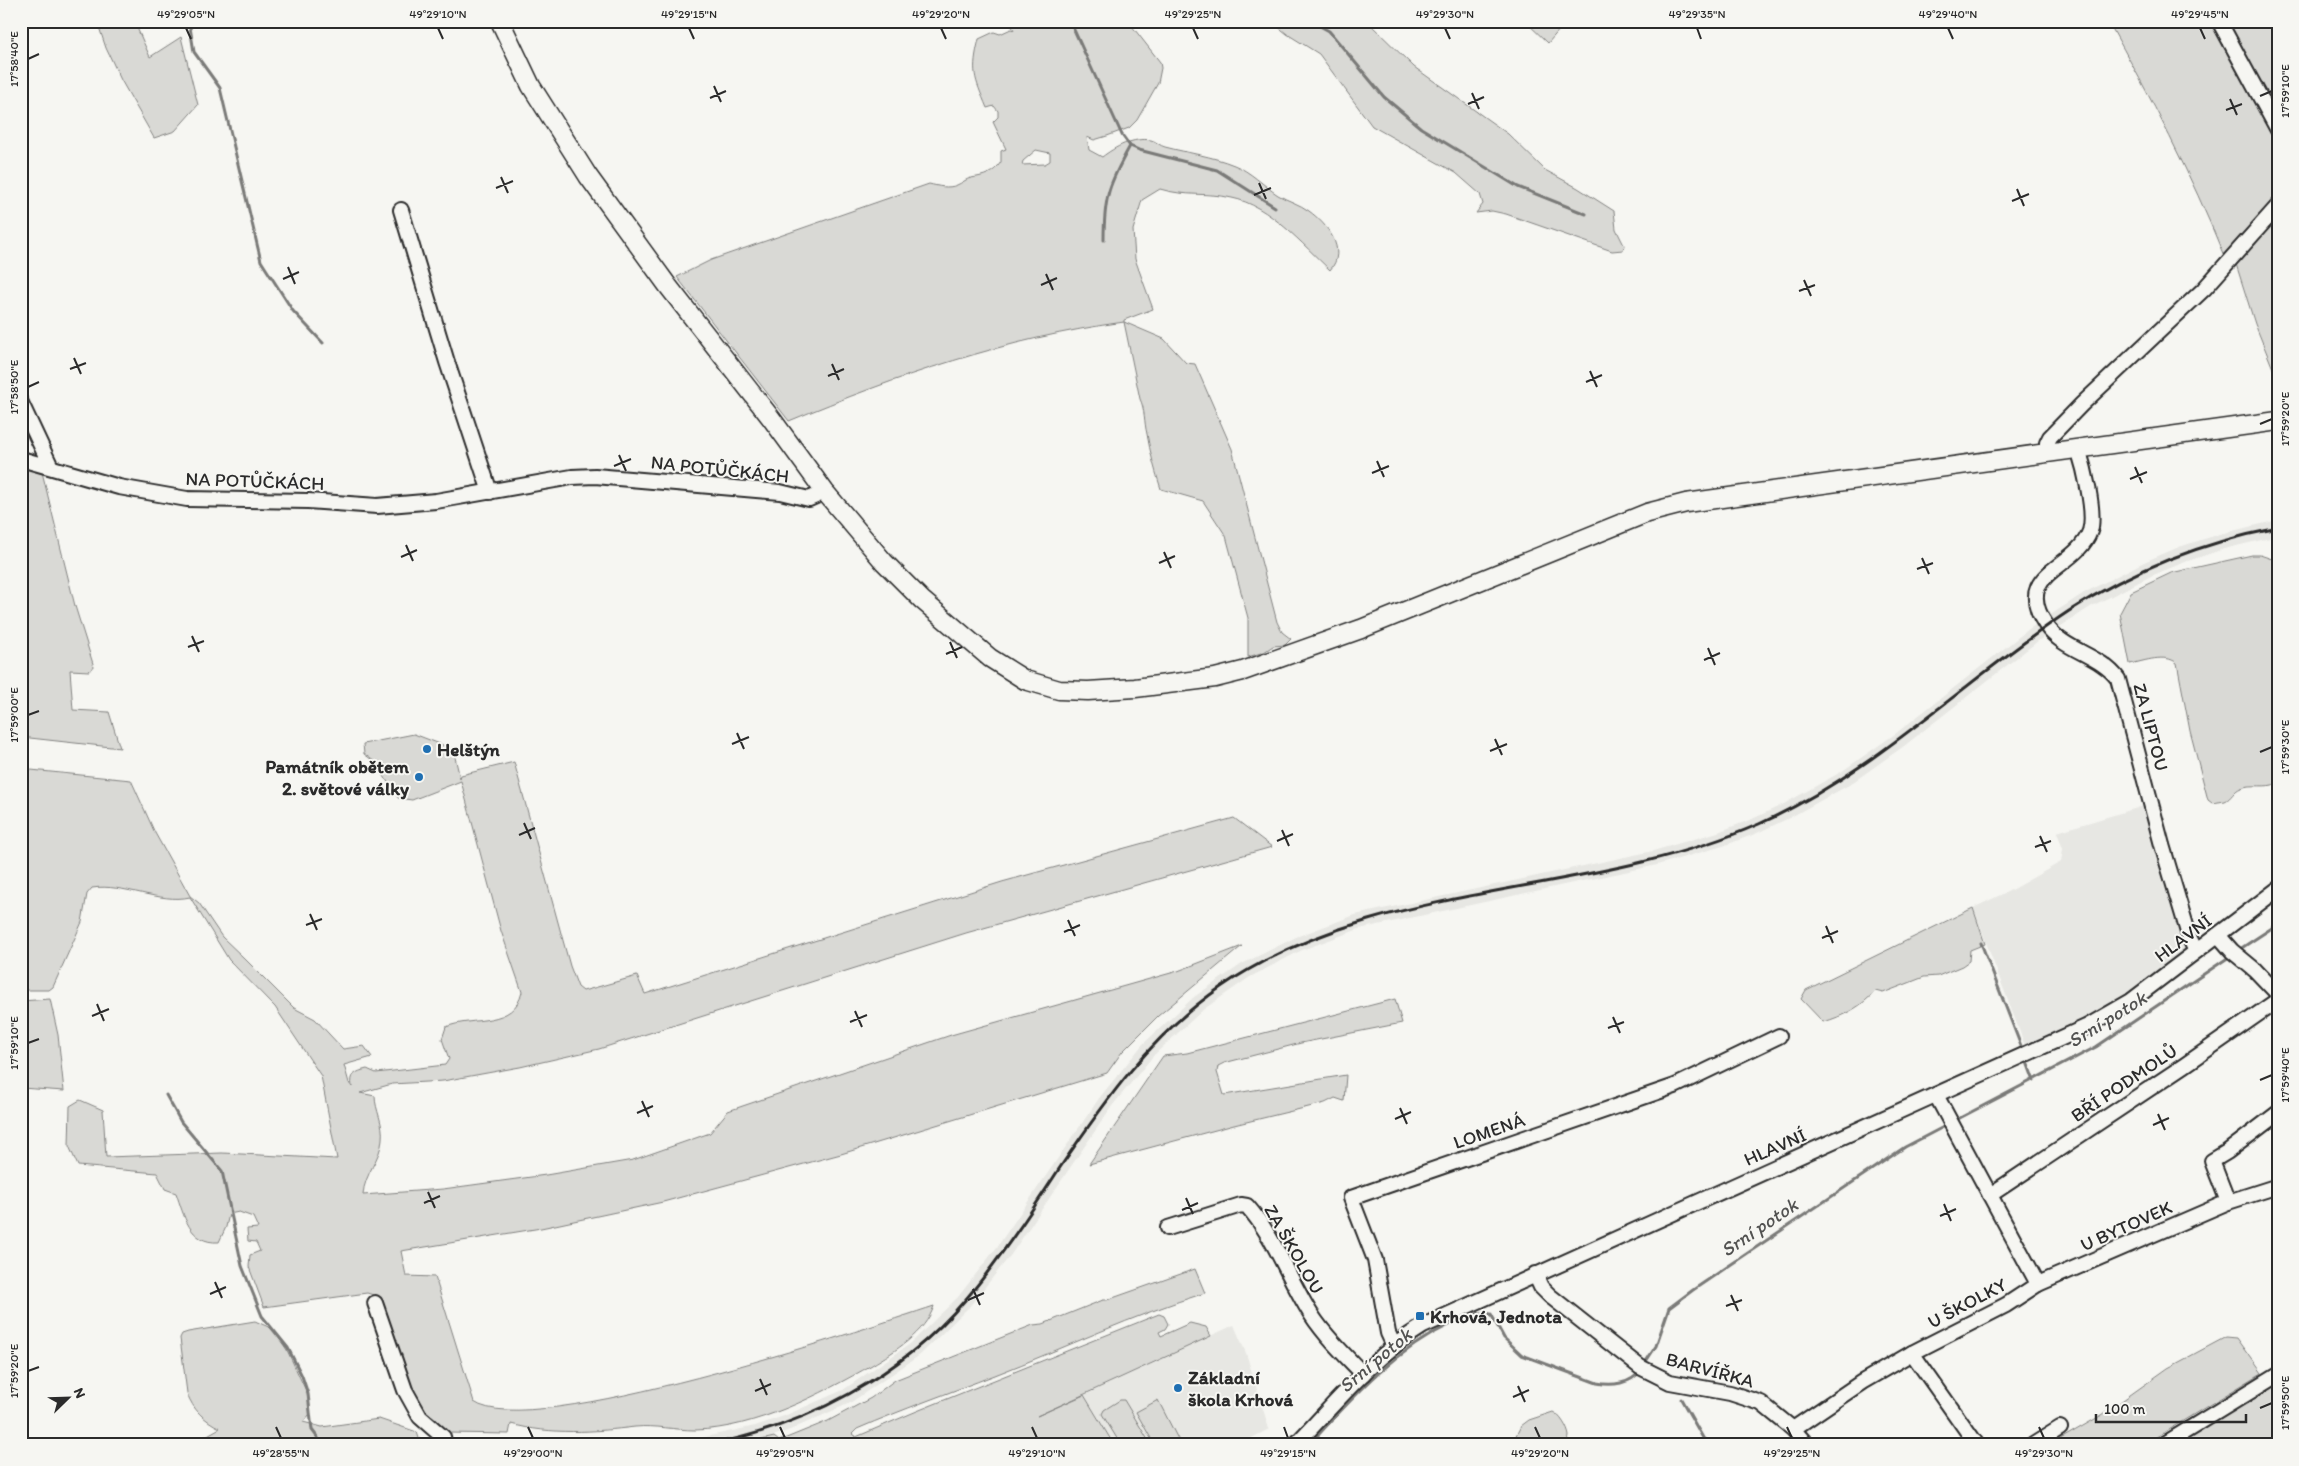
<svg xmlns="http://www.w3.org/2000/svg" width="2299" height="1466" font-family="Itim,sans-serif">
<rect width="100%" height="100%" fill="#f6f6f2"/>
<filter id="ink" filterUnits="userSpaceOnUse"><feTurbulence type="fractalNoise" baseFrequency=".02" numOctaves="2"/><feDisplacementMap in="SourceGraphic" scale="10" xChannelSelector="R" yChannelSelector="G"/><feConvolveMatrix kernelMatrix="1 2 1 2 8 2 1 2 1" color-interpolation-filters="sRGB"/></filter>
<g filter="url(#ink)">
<g fill="#e7e7e3">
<path d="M2278,520V536L2224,549L2185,562L2151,576L2092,606L2038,641L1904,746L1849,785L1789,818L1755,834L1723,846L1657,865L1359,929L1302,950L1250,977L1204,1009L1154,1055L1112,1106L1010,1256L969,1307L920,1355L850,1403L790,1430L759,1441L744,1445H632L691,1440L755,1426L784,1416L843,1390L910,1344L958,1297L997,1247L1100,1097L1143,1044L1194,997L1242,964L1296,937L1355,915L1653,851L1718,832L1750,820L1782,805L1841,772L1895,734L2029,629L2084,593L2144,562L2179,547L2220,534Z"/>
<path d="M2147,805L2187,948L2099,1013L2026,1048L1973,908L2011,890L2061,862L2063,849L2057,832Z"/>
<path d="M1234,1325L1246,1353L1269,1429L1238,1445H1114L1084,1395Z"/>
</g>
<g fill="#d9d9d5" stroke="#828280" fill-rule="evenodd">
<path d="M97,21H134L150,57L181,37L198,105L175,131L154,138L121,80L106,48Z"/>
<path d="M1009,21H1128L1160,62L1161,68L1158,83L1137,120L1129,128L1107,136L1094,140L1087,137L1089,150L1102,157C1115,147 1133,137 1151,140C1156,141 1160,146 1165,147C1188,153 1212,156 1234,165C1250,171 1264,186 1278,195C1288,201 1300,204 1309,211C1327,224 1348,250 1330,270C1303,245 1269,205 1232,198C1207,192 1186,197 1160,189L1142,200L1133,230L1135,259L1153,309L1124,320V322L1164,339L1186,363L1195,364L1232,449L1277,622L1282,632L1291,639L1285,645L1273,646L1264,652L1248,657V618L1226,536L1203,501L1161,489C1155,471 1150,452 1147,434C1144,422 1145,409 1140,399L1124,322C1008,338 897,376 789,421L677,277L711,260L929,184C938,186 948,189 957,185C962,183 966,179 971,178C984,176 993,174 1001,162V151L1006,149L993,122L998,117V111L994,106L987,108C974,77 971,72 979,39L994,32L1000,34L1011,29L1014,30ZM1036,150L1050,153V161L1045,164L1022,165L1023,161Z"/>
<path d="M1271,21H1367L1414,67L1508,134L1545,170L1578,188L1614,211L1616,229L1624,245L1623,250L1612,251L1506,214L1492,211L1476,213L1483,204L1480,194L1456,173L1372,126L1319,54L1287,34Z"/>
<path d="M1525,21H1567L1548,43Z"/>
<path d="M2108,21H2211L2275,137L2278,147V198L2224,256C2191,174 2151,98 2108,21Z"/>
<path d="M2222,21H2278V127Z"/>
<path d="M2278,216V381L2255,324L2236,264L2238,259Z"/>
<path d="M21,465L42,472L75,606L94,667L89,671L70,670L73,710L109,712L120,748L21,737Z"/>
<path d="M2252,555H2260L2278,561V783C2266,789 2253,783 2241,788C2233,791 2232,798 2225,801L2212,803L2208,800L2190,731L2177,663C2165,653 2145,661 2130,664L2120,613L2131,592L2171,573Z"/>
<path d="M414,734L453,749L460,778L461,775L514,762L570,966L578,987L583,991L637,976L645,994L1002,882L1234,818L1272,847L966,933L599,1049L520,1067L443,1081L392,1084L360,1093L375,1096C375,1110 384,1123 382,1139C381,1159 364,1174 363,1195L443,1189L546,1175L633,1160L710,1133L728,1111L951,1035L1178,971L1242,946L1158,1016L1122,1052L1107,1073L841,1154L663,1202L541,1228L401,1251L406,1276L435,1277L474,1402C529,1441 861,1330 934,1306C925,1333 895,1351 872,1365C821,1394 755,1429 695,1430C675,1430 656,1425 635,1427C594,1432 551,1435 511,1424L509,1434L449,1433L435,1418L420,1407L409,1386L377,1296L367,1293L264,1307L249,1267L250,1255L260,1251L256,1242L248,1241L247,1229L258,1228L253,1217L239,1212L229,1214L226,1227L219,1242C189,1244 184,1215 176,1193L165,1189L157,1173L78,1166L69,1146L70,1106L80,1100L103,1110L106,1157L222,1153L337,1159L321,1076L275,1007L229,960L190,897C160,904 124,883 92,888L87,894L82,922L53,987L49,990H21V769L131,780L155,833L190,896L199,903L222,937L244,958L294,1008L315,1019L343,1049L364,1046L372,1057L344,1065L349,1083L352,1087C350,1074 355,1072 367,1069L376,1073L445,1065L449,1059L442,1039L446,1027C472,1016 514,1028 522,992L501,931L461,781L412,800L398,798L375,762L364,754L363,744Z"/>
<path d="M1973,908L1985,944L1970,950L1969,961L1962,966L1938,976L1924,977L1883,993L1875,991C1863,1006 1842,1017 1823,1022L1801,999L1806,990Z"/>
<path d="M50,999L58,1035L64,1091L21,1088V1001Z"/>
<path d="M1395,999L1402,1023L1301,1043L1224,1063L1218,1066L1217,1072L1224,1095L1346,1075L1344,1101L1335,1098L1325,1103L1234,1125L1089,1164L1163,1056L1187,1053Z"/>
<path d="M1195,1269L1205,1293C1133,1315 1065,1348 995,1375C949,1393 903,1409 857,1429L852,1434L856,1437L917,1411L1159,1314L1164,1316L1168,1324L1165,1329L1159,1332L1161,1336L1190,1323L1206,1327L1211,1336L1037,1416L1084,1395L1114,1445H740L774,1437L779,1441L828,1421L871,1398L895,1380L1033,1325L1043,1324L1103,1300H1107Z"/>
<path d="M255,1321L273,1329L287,1350L307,1393L310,1414L303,1422L322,1427L379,1419L417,1432L421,1445H207L204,1437L220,1428C204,1420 193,1410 187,1393L180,1338L182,1334L188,1332Z"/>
<path d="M2226,1337L2237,1338L2262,1373L2143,1445H2050L2102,1415L2168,1368Z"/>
<path d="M2275,1383L2278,1384V1442L2273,1445H2173Z"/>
<path d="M1120,1400H1124L1148,1440L1144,1445H1121L1102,1414L1104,1410Z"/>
<path d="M1158,1400L1181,1445H1150L1153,1442L1136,1412Z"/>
<path d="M1553,1412C1560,1415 1568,1428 1569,1436C1569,1439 1567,1442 1567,1445H1511L1521,1426L1529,1420Z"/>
</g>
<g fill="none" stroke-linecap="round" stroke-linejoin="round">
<g stroke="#7a7a78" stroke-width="3">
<path d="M189,21L194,52L220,88L261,261L293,311L323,343"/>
<path d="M1070,21L1122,135L1130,146L1139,150L1217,170L1275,207"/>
<path d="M1311,21L1329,31L1384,97L1421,128L1518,187L1586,214"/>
<path d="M1104,240C1104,196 1109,184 1130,146"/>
<path d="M1981,943L2021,1046"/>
<path d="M2237,951L2278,924"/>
<path d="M2027,1062L2034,1081"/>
<path d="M166,1095L181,1122L222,1171L242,1266L262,1316L288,1348L302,1376L308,1394L312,1430L318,1438L320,1445"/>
<path d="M1954,1121L2096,1047L2232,955"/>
<path d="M1643,1366L1656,1346L1669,1308L1693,1290L1905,1147L1949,1124"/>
<path d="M1681,1399L1707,1445"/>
<path d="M1309,1445C1352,1398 1393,1351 1451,1324C1467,1317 1473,1311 1491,1314L1504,1338L1522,1355L1597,1383C1612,1386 1631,1384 1640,1371"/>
</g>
<g stroke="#2b2b2b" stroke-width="18">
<g id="minor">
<path d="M2219,21L2278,130"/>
<path d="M401,210L447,362L490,492"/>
<path d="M21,403L51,467"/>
<path d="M2078,448C2084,467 2096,513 2090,531C2076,570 2011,572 2046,625C2063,651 2100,654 2118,679L2162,845L2190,939L2196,951"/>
<path d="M2047,452V443L2050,437L2082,404L2204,289L2278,206"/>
<path d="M21,459L119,487L187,499L308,501L377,506L436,501L572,477L595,476L780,492L809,499L825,492"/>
<path d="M2218,935L2232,951L2255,970L2278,994"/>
<path d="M1936,1095L2038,1284"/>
<path d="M1990,1195L2185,1065L2278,1000"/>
<path d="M2228,1202L2212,1161L2227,1152L2278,1113"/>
<path d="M1168,1228L1241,1205L1247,1206C1273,1235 1286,1272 1306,1306C1320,1331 1342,1352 1363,1374"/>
<path d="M1535,1274L1541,1287L1550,1296L1640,1367L1670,1382L1730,1393L1761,1403L1793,1429L1807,1445"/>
<path d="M375,1303L405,1390L420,1417L443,1437L445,1445"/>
<path d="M1394,1346L1388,1333L1375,1260L1351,1198L1675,1086L1779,1036"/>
<path d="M1912,1353L1977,1445"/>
<path d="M1793,1429L1862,1382L1912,1353L2006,1305L2038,1284L2228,1202L2278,1186"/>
<path d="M1295,1445C1336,1403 1372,1357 1423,1326L2086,1027L2131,1001L2278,889"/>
<path d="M2033,1445L2060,1428"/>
<path d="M2163,1445L2277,1375"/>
</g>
</g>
<g stroke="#2b2b2b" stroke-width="21">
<path id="major" d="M500,21L531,86L588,176L668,286L771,418L825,492L884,562L922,600L990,658L1025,680L1059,690L1088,691L1135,688L1215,678L1243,671L1361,629L1647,513L1686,503L2278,421"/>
</g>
<use href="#minor" stroke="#f6f6f2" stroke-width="14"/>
<use href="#major" stroke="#f6f6f2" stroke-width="18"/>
<path stroke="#2b2b2b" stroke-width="3" d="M708,1445C806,1426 901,1376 966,1299C1000,1259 1030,1214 1059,1169C1105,1101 1152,1034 1221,987C1380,878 1586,900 1759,824C1876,772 1963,681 2069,611C2132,570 2204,542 2278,528"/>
</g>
</g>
<path fill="none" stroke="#2b2b2b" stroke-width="2" d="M186,28L191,39M438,28L443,39M689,28L694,39M941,28L946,39M1193,28L1198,39M1445,28L1450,39M1697,28L1701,39M1948,28L1953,39M2200,28L2205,39M28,59L39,54M714,86L721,102M1472,93L1479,109M2260,96L2272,91M710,98L726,91M2230,99L2237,115M1468,104L1484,97M2226,110L2242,104M501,177L508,193M1259,183L1266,199M496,188L513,181M2017,189L2024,206M1254,195L1271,188M2012,201L2029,194M288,267L295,284M1046,274L1053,290M283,279L299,272M1804,280L1811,296M1041,285L1057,278M1799,291L1815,285M74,358L81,374M832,364L839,380M70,369L86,363M1590,371L1597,387M828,376L844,369M1586,382L1602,375M28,387L39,382M2260,424L2272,419M619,455L626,471M1377,461L1384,477M614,466L631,459M2135,467L2142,483M1372,473L1389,466M2130,479L2147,472M406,545L413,561M1164,552L1171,568M401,557L417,550M1922,558L1929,574M1159,563L1175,556M1917,569L1933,563M192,636L199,652M950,642L957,658M188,647L204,641M1708,648L1715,665M946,654L962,647M1704,660L1720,653M28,715L39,711M737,733L744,749M1495,739L1502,755M732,744L749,737M1490,751L1507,744M2260,752L2272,747M524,823L531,839M1282,830L1289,846M519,835L535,828M2040,836L2047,852M1277,841L1293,834M2035,847L2051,841M310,914L317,930M1068,920L1075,936M306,925L322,919M1826,926L1833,943M1064,932L1080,925M1822,938L1838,931M97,1004L104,1021M855,1011L862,1027M92,1016L109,1009M1613,1017L1620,1033M850,1022L867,1015M1608,1028L1624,1022M28,1043L39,1039M2260,1080L2272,1075M642,1101L649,1117M1400,1108L1407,1124M637,1113L653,1106M2158,1114L2165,1130M1395,1119L1411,1112M2153,1125L2169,1118M428,1192L435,1208M1186,1198L1193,1214M424,1203L440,1196M1944,1204L1951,1221M1182,1210L1198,1203M1940,1216L1956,1209M215,1282L222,1298M973,1289L980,1305M210,1294L226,1287M1731,1295L1738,1311M968,1300L984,1293M1726,1306L1742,1300M28,1371L39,1367M760,1379L767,1395M1518,1386L1525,1402M755,1391L771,1384M1513,1397L1529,1390M2260,1408L2272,1403M276,1427L281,1438M528,1427L533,1438M780,1427L785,1438M1032,1427L1037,1438M1284,1427L1288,1438M1535,1427L1540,1438M1787,1427L1792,1438M2039,1427L2044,1438"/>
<g fill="#1f6fb2" stroke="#f6f6f2" stroke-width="2">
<circle cx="427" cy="749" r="5"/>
<circle cx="419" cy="777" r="5"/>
<rect x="1415" y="1311" width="10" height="10" rx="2.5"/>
<circle cx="1178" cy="1388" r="5"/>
</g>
<g text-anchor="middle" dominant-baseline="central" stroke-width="4" stroke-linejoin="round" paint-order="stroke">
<g font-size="19" fill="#2b2b2b" stroke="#f6f6f2">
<text transform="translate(720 469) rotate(6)">NA POTŮČKÁCH</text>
<text transform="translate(255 481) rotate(2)">NA POTŮČKÁCH</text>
<text transform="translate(2151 727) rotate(75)">ZA LIPTOU</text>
<text transform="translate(2183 938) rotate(-37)">HLAVNÍ</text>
<text transform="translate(2124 1083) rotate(-34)">BŘÍ PODMOLŮ</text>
<text transform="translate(1489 1131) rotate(-19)">LOMENÁ</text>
<text transform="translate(1775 1147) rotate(-24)">HLAVNÍ</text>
<text transform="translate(2126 1226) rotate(-24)">U BYTOVEK</text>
<text transform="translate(1294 1249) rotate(60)">ZA ŠKOLOU</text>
<text transform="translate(1967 1303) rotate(-28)">U ŠKOLKY</text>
<text transform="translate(1710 1370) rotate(15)">BARVÍŘKA</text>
</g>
<g font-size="19" font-weight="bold" fill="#2b2b2b" stroke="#f6f6f2" text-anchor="start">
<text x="437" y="749">Helštýn</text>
<text x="409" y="766" text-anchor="end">Památník obětem<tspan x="409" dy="22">2. světové války</tspan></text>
<text x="1430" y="1316">Krhová, Jednota</text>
<text x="1188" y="1377">Základní<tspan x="1188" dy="22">škola Krhová</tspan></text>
</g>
<g font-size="20" font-style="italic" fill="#525251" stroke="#f6f6f2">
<text transform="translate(2107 1019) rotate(-32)">Srní potok</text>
<text transform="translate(1759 1227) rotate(-34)">Srní potok</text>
<text transform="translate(1375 1360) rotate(-40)">Srní potok</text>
</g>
</g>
<rect width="2299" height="1466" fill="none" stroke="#f6f6f2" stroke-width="55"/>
<g transform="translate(68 1398) rotate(67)" stroke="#f6f6f2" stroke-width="4" paint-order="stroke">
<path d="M0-4L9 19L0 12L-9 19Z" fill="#2b2b2b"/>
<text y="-8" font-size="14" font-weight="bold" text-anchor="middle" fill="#2b2b2b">N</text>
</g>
<path d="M2096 1414v8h150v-8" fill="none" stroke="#2b2b2b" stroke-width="2.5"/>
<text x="2104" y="1414" font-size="15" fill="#2b2b2b" stroke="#f6f6f2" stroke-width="4" paint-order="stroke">100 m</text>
<rect x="28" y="28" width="2244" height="1410" fill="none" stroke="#2b2b2b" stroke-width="2"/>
<g font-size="12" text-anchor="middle" fill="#2b2b2b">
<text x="186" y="18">49°29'05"N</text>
<text x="438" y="18">49°29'10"N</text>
<text x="689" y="18">49°29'15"N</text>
<text x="941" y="18">49°29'20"N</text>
<text x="1193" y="18">49°29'25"N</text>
<text x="1445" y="18">49°29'30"N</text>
<text x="1697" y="18">49°29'35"N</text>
<text x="1948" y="18">49°29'40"N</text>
<text x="2200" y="18">49°29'45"N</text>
<text transform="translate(14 59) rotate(-90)" y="4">17°58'40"E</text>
<text transform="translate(2285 91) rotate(-90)" y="4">17°59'10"E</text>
<text transform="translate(14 387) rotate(-90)" y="4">17°58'50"E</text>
<text transform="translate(2285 419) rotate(-90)" y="4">17°59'20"E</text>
<text transform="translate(14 715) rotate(-90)" y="4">17°59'00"E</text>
<text transform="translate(2285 747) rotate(-90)" y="4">17°59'30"E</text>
<text transform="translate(14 1043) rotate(-90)" y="4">17°59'10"E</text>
<text transform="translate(2285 1075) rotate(-90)" y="4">17°59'40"E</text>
<text transform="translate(14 1371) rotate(-90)" y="4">17°59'20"E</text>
<text transform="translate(2285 1403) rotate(-90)" y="4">17°59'50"E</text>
<text x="281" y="1457">49°28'55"N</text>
<text x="533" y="1457">49°29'00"N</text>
<text x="785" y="1457">49°29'05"N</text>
<text x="1037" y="1457">49°29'10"N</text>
<text x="1288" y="1457">49°29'15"N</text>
<text x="1540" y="1457">49°29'20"N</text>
<text x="1792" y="1457">49°29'25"N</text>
<text x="2044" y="1457">49°29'30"N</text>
</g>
</svg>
